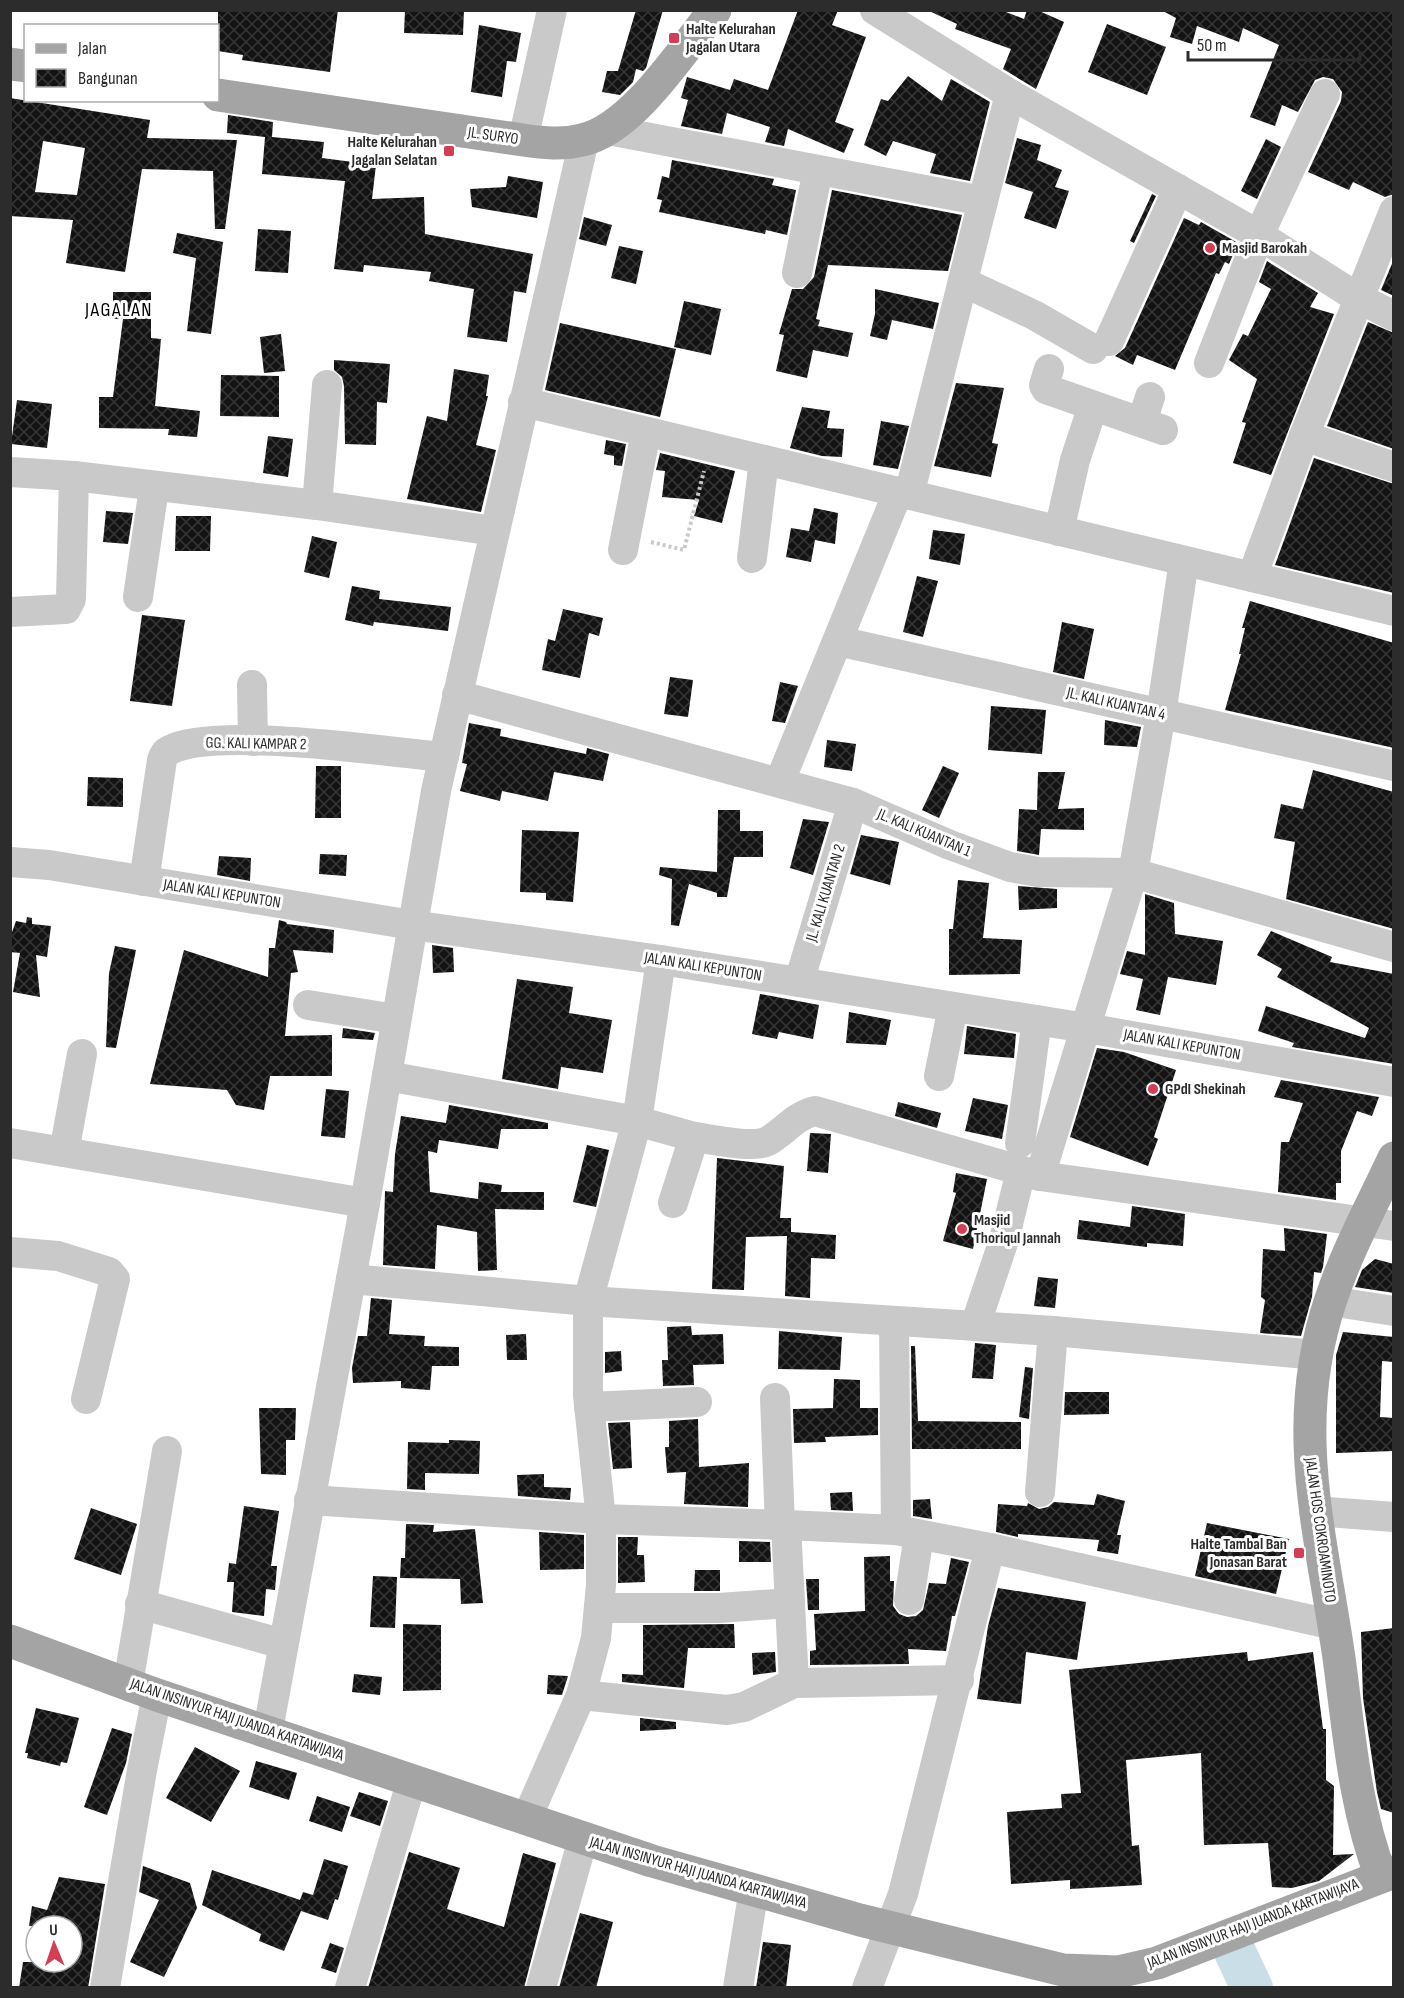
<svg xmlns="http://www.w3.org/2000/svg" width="1404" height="1998" font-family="'Sofia Sans Condensed',sans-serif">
<defs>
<pattern id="building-cross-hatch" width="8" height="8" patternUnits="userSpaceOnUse" patternTransform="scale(1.5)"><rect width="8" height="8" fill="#131313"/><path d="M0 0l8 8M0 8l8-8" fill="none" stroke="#363636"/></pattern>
</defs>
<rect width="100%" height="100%" fill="#fff"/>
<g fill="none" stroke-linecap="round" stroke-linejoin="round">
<path stroke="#c9dee7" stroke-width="42" d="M1235,1952L1252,1988"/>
</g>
<g fill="url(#building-cross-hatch)" fill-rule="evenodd">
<path d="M218,10H338L330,72L242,60L243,55L218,51Z"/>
<path d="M405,10H464L463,35L404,33Z"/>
<path d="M636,10H663L646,68L643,71L636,69L633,82L620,95L602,92L607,71H618Z"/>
<path d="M798,10H838L832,25L866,37L835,122L854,129L844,153L788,129L784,146L765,142L770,127L727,113L722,134L681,126L688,100L681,98L687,77L730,90L734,79L768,90Z"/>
<path d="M927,10H1001L1024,19L1027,10H1037L1064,22L1036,89L1003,69L1011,49L955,29L957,24Z"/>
<path d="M1161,10H1394V194L1385,197L1353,182L1349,190L1308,172L1341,101L1342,92L1333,79L1323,77L1315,80L1298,112L1282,105L1275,126L1250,117L1279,45L1243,28L1239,42L1197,26L1192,44L1170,37L1176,18Z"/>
<path d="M1107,24L1166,47L1147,95L1088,72Z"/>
<path d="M479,25L521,33L516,62L507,61L502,97L471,92Z"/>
<path d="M908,76L942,101L951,79L990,102L970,181L930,173L936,154L893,141L886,156L864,145L881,99L888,101Z"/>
<path d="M10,98L150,120L147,138L237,140L225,229H215L213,171L142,169L125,272L66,263L73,220L10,216ZM43,141L85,148L77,195L35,192Z"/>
<path d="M228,115L273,122L272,137L324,142L322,158L376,165L372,199L424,197L425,234L533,254L526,293L514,291L507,342L467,337L474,289L429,281L431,272L364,265L363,272L334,269L345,181L262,174L265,137L227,133Z"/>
<path d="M1017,138L1041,145L1037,160L1062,170L1055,187L1069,191L1056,229L1024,218L1033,192L1005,183Z"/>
<path d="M1266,139L1281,147L1257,199L1241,191Z"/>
<path d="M672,160L774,179L772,185L796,190L787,235L766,230L765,234L659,212L662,200L657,199L662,176L669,178Z"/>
<path d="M508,176L543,182L537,218L472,207L470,189L506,187Z"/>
<path d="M832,190L962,215L948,271L828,265L816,319L820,320L818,326L853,333L848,357L813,350L807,378L776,371L784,335L779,334L792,289H803L814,277Z"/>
<path d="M1152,194L1156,196L1134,243L1130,241Z"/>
<path d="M584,217L612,225L606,246L579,239Z"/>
<path d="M1184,218L1199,225L1201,222L1238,243L1229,264L1225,262L1219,274L1216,273L1175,370L1137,355L1133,365L1115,356L1125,348Z"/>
<path d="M258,229L291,231L288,273L255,271Z"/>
<path d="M177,233L223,242L211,334L187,331L196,258L173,253Z"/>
<path d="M619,246L643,251L636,284L611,278Z"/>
<path d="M1394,259V296L1381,290Z"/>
<path d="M1267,261L1318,293L1310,307L1334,314L1271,475L1233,463L1246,423L1242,422L1257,379L1229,360L1243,334L1248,336L1271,289L1259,282Z"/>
<path d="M875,289L939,303L933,329L892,320L887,340L870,336L875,314Z"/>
<path d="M113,292H151V338L161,339L155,406L200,411L197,437L168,435L169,429L99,428V397H113L123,319H113Z"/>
<path d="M684,301L721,309L711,355L674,347Z"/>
<path d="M1368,322L1394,333V449L1327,426Z"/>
<path d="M560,323L676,349L660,417L545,390Z"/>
<path d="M281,334L285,371L264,373L260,337Z"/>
<path d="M334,360L390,364L387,403L377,402L376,445L345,444L344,386L342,377L334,370Z"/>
<path d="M454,369L489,375L486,396H488L476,445L496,450L481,512L407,499L427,416L447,421Z"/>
<path d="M221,375L279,376V417L220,416Z"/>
<path d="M956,383L1004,388L992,443L998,444L991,477L934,466Z"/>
<path d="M17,400L52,404L47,448L11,444Z"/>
<path d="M802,407L830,411L827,428L844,429L842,457L822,456L790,448Z"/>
<path d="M881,421L909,426L898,469L873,465Z"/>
<path d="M268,436L293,439L288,477L263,473Z"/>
<path d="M606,440L626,444L622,466L614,465V456L604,454Z"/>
<path d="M660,453L735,471L722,523L694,516L699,500L662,497L665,471L656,470Z"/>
<path d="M1314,458L1394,484V593L1275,565Z"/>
<path d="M814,508L838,513L835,544L815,540L811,562L786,557L791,528L809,531Z"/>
<path d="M106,511L133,513L128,544L103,542Z"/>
<path d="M176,516H211L210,551H175Z"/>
<path d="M933,530L965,534L960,565L929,559Z"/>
<path d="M312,536L337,542L329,578L304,572Z"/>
<path d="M917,576L938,581L923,637L903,632Z"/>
<path d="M352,586L380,591L379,599L451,607L448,631L374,622L373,626L345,620Z"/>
<path d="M1250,601L1394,643V748L1225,710L1241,654H1239L1245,628H1242Z"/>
<path d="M563,609L603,618L599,636L589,633L580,678L542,670L548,639L555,641Z"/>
<path d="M142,615L185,620L172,706L130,701Z"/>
<path d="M1062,622L1094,629L1084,679L1053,672Z"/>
<path d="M670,677L693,680L688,717L664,714Z"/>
<path d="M780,682L798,686L785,723L772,721Z"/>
<path d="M991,706L1046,710L1042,754L988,750Z"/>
<path d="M1105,720L1141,727L1137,747L1104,745Z"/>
<path d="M469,723L501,729L500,736L586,754L587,748L609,754L603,781L554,772L548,801L502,791L500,801L460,791L467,764L462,763Z"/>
<path d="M827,740L856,744L852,771L824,767Z"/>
<path d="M316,766H341V818H315Z"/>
<path d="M943,766L959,773L939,818L922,810Z"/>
<path d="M1313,770L1394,792V929L1286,899L1295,842L1274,838L1281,804L1303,809Z"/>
<path d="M1038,772H1065L1058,809L1084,808V830L1041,829L1039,855L1017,851L1019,809L1037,810Z"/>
<path d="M88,777L123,778V807L87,806Z"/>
<path d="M718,810H740V831H763V857H734L727,897H717V893L689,884L679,926L671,925L672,879L659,875L660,867L717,872Z"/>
<path d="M803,819L829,822L813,875L790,868Z"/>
<path d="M522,830L579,832L573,902L546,900V893L520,892Z"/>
<path d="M861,835L899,842L890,885L850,874Z"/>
<path d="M320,854L347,855L346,876L319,874Z"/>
<path d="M219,856L251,858L250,881L217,875Z"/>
<path d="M958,880L989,883L983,938L1022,940L1020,974L949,975V929H953Z"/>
<path d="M1018,886L1057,889V908L1019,910Z"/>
<path d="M1145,894L1174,903L1175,934L1223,941L1216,985L1168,977L1160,1015L1136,1010L1143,979L1120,974L1127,951L1145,955Z"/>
<path d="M27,917L32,918V924L51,926L47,957L36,955L40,997L13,992L20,953L10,952V938L16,921L26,923Z"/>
<path d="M279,920L286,922L287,924L334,930L333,953L293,950L298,972L291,973L285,1036L332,1035V1076H270L264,1110L236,1105L227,1090L150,1084L184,950L268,977L269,948H275Z"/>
<path d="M1271,931L1332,957L1330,962L1394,974V1064L1292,1047L1294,1043L1258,1031L1266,1006L1365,1038L1369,1028L1277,977L1282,969L1257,955Z"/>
<path d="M432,945L453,948L454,972L433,973Z"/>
<path d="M115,946L136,950L116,1048L106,1047L109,973Z"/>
<path d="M517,979L573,987L569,1013L612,1020L603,1073L561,1067L558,1089L502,1079Z"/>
<path d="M760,994L819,1005L813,1039L779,1032L777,1039L752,1034Z"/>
<path d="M849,1012L891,1020L886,1045L846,1043Z"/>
<path d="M967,1026L1016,1034L1014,1058L964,1054Z"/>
<path d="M343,1028L375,1033L373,1040L342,1038Z"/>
<path d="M1097,1048L1124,1052L1176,1070L1154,1137L1158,1139L1148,1166L1070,1137Z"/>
<path d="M1281,1080L1379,1097L1372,1116L1357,1111L1341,1151V1183H1336V1200L1278,1192L1281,1142H1289L1303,1103L1274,1097Z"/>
<path d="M326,1089L349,1091L345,1138L321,1136Z"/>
<path d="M973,1098L1008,1105L1002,1139L965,1131Z"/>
<path d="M898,1102L941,1113L937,1128L895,1116Z"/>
<path d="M449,1105L548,1123V1129H501L498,1149L439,1140L437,1153L428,1151L430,1192L478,1199L479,1182L502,1185L501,1192H544V1210L495,1209L497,1270L478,1271L477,1232L437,1225L435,1269L383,1265L385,1191L393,1192L395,1154L401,1116L446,1123Z"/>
<path d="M810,1133L831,1134L828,1173L807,1171Z"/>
<path d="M587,1145L609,1150L596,1207L573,1202Z"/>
<path d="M717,1158L784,1166L780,1218H791V1232L836,1235L835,1259L811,1258L810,1298L785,1296L787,1236L746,1237L744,1290L712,1289Z"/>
<path d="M956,1173L987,1179L973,1249L943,1241L956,1193L953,1192Z"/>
<path d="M1132,1206L1185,1214L1183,1246L1147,1243V1247L1077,1239L1079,1220L1130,1227Z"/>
<path d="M1284,1228L1327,1234L1323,1267L1321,1273L1314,1272L1312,1297L1301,1336L1260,1333L1265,1300L1261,1297L1263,1249L1285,1251Z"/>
<path d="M1375,1259L1394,1264V1293L1355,1287L1362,1270Z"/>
<path d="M1038,1277L1058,1279L1055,1308L1034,1306Z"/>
<path d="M371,1298L392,1300L389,1334L425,1336L424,1346L459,1347V1366H432L430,1390L401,1388V1381L353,1383L352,1368L358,1336H367Z"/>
<path d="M691,1326L692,1335L723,1334L724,1364L693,1365L694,1385L663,1386L662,1360H668L667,1327Z"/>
<path d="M779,1331L842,1337L840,1370L778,1369Z"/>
<path d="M1343,1332L1394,1337V1362L1382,1361L1380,1417L1394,1418V1451L1336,1453V1355Z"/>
<path d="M526,1334L527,1360H507L506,1335Z"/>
<path d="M975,1343L996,1345L993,1379L972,1378Z"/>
<path d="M911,1346H915L918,1421L1021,1422V1449H912Z"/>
<path d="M621,1351L622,1371L605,1373V1352Z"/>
<path d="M1025,1367L1033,1368L1029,1419L1019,1417Z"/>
<path d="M834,1379L860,1380V1408H878V1435L825,1437L826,1442L794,1443L793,1409L833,1408Z"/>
<path d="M1065,1392H1109V1414L1064,1415Z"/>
<path d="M259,1408H296L295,1440H286V1475L261,1474Z"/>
<path d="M698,1419L699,1467L749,1463L748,1507L684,1504L686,1472L667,1473L665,1447H669V1421Z"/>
<path d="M630,1422L632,1468L613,1469L608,1423Z"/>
<path d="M449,1440L480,1441L479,1474L425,1473V1490L407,1489L408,1442L449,1443Z"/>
<path d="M544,1474V1487L571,1488L570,1500L518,1496L517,1475Z"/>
<path d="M852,1492L853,1511L831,1510L830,1493Z"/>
<path d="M1097,1494L1125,1501L1117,1535H1121L1118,1554L1097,1551L1099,1540L1018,1534V1537L996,1532L998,1504L1027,1506L1028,1503L1039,1509L1048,1507L1054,1502L1094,1505Z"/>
<path d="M930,1499L932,1519L913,1516V1500Z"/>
<path d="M244,1506L279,1511L271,1566H277L275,1590L266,1589L264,1616L232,1612L234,1582H227L229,1563L236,1564Z"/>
<path d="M91,1508L137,1524L121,1575L74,1559Z"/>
<path d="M1207,1523L1289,1539L1276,1594L1195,1576Z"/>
<path d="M406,1524L434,1525L433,1532L475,1529L483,1603L461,1604L460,1579L400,1578L401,1558H405Z"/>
<path d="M539,1532L584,1535V1569L540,1570Z"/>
<path d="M618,1537H638L637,1555H644L645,1582L618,1583Z"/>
<path d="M739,1541L770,1542L771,1562H739Z"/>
<path d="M890,1556V1581H894L893,1606L899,1614L907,1617L916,1616L923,1610L929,1583L946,1584L951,1558L969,1562L955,1616H952L946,1651L908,1649L909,1664L810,1665V1651L816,1650L814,1614L865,1611L864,1557Z"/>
<path d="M695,1570H720V1591H694Z"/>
<path d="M373,1576L397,1577L395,1628L370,1627Z"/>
<path d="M806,1579H819V1610H808Z"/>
<path d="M998,1588L1086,1602L1077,1660L1026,1652L1021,1704L977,1699L988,1626Z"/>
<path d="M403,1624L441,1625V1690L403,1691Z"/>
<path d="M734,1624L735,1648H688L684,1688L622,1682V1674L643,1675V1625Z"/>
<path d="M1394,1628V1813L1381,1809L1377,1792L1363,1698L1361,1632Z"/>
<path d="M775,1652L776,1672L753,1675L752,1653Z"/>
<path d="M1247,1652L1248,1661L1313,1652L1323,1729H1326V1780L1334,1786L1333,1855L1354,1854L1319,1881L1292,1888L1272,1887L1268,1843L1204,1845L1201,1753L1126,1760L1132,1846L1139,1845L1142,1885L1070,1889V1880L1011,1884L1007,1812L1062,1808L1061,1794L1081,1793L1069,1670Z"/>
<path d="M354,1674L382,1677L380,1695L352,1692Z"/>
<path d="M548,1675L568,1676L562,1695L547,1694Z"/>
<path d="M36,1708L79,1718L67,1763L61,1762L60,1766L27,1758L28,1753H25Z"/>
<path d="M640,1718L676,1722V1729L640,1731Z"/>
<path d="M112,1728L132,1734L126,1763L107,1815L84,1807Z"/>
<path d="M195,1747L240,1771L211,1822L166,1798Z"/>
<path d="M256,1761L297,1773L289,1800L249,1787Z"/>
<path d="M359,1792L388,1801L380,1826L350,1816Z"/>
<path d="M317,1796L350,1807L342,1832L309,1821Z"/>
<path d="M409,1852L460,1868L447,1909L504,1927L523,1853L556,1863L524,1988H368Z"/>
<path d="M324,1859L348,1866L338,1900L335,1899L328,1920L301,1911L284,1951L259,1941L261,1934L202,1905L212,1870L300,1900L303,1892L313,1895Z"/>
<path d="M143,1866L190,1883L197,1908L164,1977L130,1962L159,1900L139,1892Z"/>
<path d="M59,1877L105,1884L88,1988H19L23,1962H72V1926H29L32,1906L47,1910Z"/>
<path d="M580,1913L613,1922L596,1988H559Z"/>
<path d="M763,1942L791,1945L786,1988H756Z"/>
<path d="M330,1943L344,1948L336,1973L321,1968Z"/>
</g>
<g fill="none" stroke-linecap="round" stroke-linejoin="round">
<path stroke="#c9c9c9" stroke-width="4" stroke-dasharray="3 3" stroke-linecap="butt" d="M651,542L684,550L704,471"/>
<g stroke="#c9c9c9" stroke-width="30">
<path d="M875,10L1010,94L1259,235L1358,298L1394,316"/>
<path d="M608,130L983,201"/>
<path d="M523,140L552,10"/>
<path d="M797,273L818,170"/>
<path d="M963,282L1034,315L1093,349"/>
<path d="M1109,341L1178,189"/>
<path d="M1209,363L1259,235L1325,94"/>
<path d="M1049,369L1044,385L1046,389L1163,430"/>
<path d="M523,402L1394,611"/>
<path d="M1142,422L1150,397"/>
<path d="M1304,436L1394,467"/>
<path d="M10,472L74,476L317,505L494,531"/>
<path d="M909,495L1010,94"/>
<path d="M317,505L327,385"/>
<path d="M1059,531L1075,460L1093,406"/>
<path d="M623,550L646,432"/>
<path d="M752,558L764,460"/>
<path d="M1252,577L1304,436L1394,211"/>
<path d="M138,597L154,488"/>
<path d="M10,612L66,609L71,599L74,476"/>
<path d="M838,641L1394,766"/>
<path d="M252,685L253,741"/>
<path d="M457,695L853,803L950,845L1010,867L1038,872L1133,873L1394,947"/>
<path d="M780,781L898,492"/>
<path d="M10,862L49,865L412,925L661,960L1086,1028L1394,1082"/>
<path d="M144,881L162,760C164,755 165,752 170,750C215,726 387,752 444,757"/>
<path d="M661,960L637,1121L694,1137L673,1203"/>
<path d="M799,982L853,803"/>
<path d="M308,1005L396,1019"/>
<path d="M387,1076L637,1121L588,1301V1395L601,1519V1585L596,1638L581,1695L526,1820"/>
<path d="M939,1076L953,1007"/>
<path d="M694,1137C711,1139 753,1149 768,1141C785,1131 795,1116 815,1111L1040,1176L1394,1226"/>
<path d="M10,1143L365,1203"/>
<path d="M1020,1143L1037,1020"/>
<path d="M64,1152L82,1054"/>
<path d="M1040,1176L1133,873L1161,714L1184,561"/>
<path d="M10,1252L58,1256L109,1272L115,1279L86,1399"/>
<path d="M351,1279L588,1301L1053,1331L1317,1355"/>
<path d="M1330,1301L1394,1311"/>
<path d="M894,1322L896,1530"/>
<path d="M975,1326L1004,1240L1021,1171"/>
<path d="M775,1398L780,1526"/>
<path d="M589,1407L697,1402"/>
<path d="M1040,1492L1053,1331"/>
<path d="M309,1500L601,1519L786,1525"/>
<path d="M1314,1511L1394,1517"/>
<path d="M909,1600L919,1535"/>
<path d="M140,1604L283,1644"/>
<path d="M599,1608H719L790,1603"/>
<path d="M794,1683L786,1525L896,1530L990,1548"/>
<path d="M128,1684L167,1451"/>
<path d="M581,1695L727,1710L744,1707L794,1683L959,1680"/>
<path d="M268,1730L365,1203L436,791L584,140"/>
<path d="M105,1988L142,1770L157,1695"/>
<path d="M350,1988L412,1780"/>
<path d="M541,1988L583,1839"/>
<path d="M738,1988L754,1889"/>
<path d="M867,1988L903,1894L990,1548L1334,1625"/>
</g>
<g stroke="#a4a4a4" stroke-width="33">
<path d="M10,64L26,66"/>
<path d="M218,95L523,140C543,143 562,145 582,140C633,129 682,50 715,10"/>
<path d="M10,1641L157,1695L652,1861L860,1920L1063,1970L1118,1972L1157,1963L1394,1872"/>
<path d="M1381,1876C1354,1806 1349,1731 1339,1658C1321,1533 1288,1425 1331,1299C1347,1251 1372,1205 1394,1158"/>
</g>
</g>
<g fill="#d43d54" stroke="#fff" stroke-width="2">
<rect x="668" y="32" width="12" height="12" rx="3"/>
<rect x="443" y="145" width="12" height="12" rx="3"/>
<circle cx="1210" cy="248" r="6"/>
<circle cx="1153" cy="1089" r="6"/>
<circle cx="962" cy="1229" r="6"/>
<rect x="1293" y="1547" width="12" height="12" rx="3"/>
</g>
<g text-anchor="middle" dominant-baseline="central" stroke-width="6" stroke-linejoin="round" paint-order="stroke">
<g font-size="16" font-weight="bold" fill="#2c2c2c" stroke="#fff" text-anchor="start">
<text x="686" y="29">Halte Kelurahan<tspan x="686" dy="18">Jagalan Utara</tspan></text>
<text x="437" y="142" text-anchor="end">Halte Kelurahan<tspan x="437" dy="18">Jagalan Selatan</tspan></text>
<text x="1222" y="248">Masjid Barokah</text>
<text x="1165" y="1089">GPdI Shekinah</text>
<text x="974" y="1220">Masjid<tspan x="974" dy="18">Thoriqul Jannah</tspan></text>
<text x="1287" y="1544" text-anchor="end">Halte Tambal Ban<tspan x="1287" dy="18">Jonasan Barat</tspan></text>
</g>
<g font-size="16" fill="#2c2c2c" stroke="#fff">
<text transform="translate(493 136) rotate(8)">JL. SURYO</text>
<text transform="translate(1116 704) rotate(13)">JL. KALI KUANTAN 4</text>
<text transform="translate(256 744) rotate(1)">GG. KALI KAMPAR 2</text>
<text transform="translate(924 833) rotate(23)">JL. KALI KUANTAN 1</text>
<text transform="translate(826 893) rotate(-73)">JL. KALI KUANTAN 2</text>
<text transform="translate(222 894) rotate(9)">JALAN KALI KEPUNTON</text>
<text transform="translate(703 967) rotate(9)">JALAN KALI KEPUNTON</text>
<text transform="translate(1182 1045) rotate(10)">JALAN KALI KEPUNTON</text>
<text transform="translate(1320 1530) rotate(82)">JALAN HOS COKROAMINOTO</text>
<text transform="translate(237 1720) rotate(19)">JALAN INSINYUR HAJI JUANDA KARTAWIJAYA</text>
<text transform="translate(698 1873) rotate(16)">JALAN INSINYUR HAJI JUANDA KARTAWIJAYA</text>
<text transform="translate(1253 1924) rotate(-21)">JALAN INSINYUR HAJI JUANDA KARTAWIJAYA</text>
</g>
<g font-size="20" letter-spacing="1.5" fill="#000" stroke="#fff">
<text x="119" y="310">JAGALAN</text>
</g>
</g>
<rect width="1404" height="1998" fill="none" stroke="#2c2c2c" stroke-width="24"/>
<rect x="24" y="24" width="195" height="78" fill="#ffffff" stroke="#ababab" stroke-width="1.5"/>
<rect x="36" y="44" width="30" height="9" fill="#a4a4a4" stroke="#ababab" stroke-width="1.5"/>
<text x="78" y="54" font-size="18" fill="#2c2c2c">Jalan</text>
<rect x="36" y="69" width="30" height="18" fill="url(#building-cross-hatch)" stroke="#ababab" stroke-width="1.5"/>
<text x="78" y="84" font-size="18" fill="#2c2c2c">Bangunan</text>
<g transform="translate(54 1944) rotate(358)"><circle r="28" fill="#ffffff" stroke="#ababab" stroke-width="1.5"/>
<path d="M0-4.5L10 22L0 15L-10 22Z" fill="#d43d54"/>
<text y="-9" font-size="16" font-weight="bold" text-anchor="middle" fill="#2c2c2c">U</text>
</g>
<path d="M1188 51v9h172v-9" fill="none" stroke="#2c2c2c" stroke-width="3"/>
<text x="1197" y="51" font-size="18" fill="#2c2c2c" stroke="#ffffff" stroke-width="4.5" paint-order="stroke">50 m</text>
</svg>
